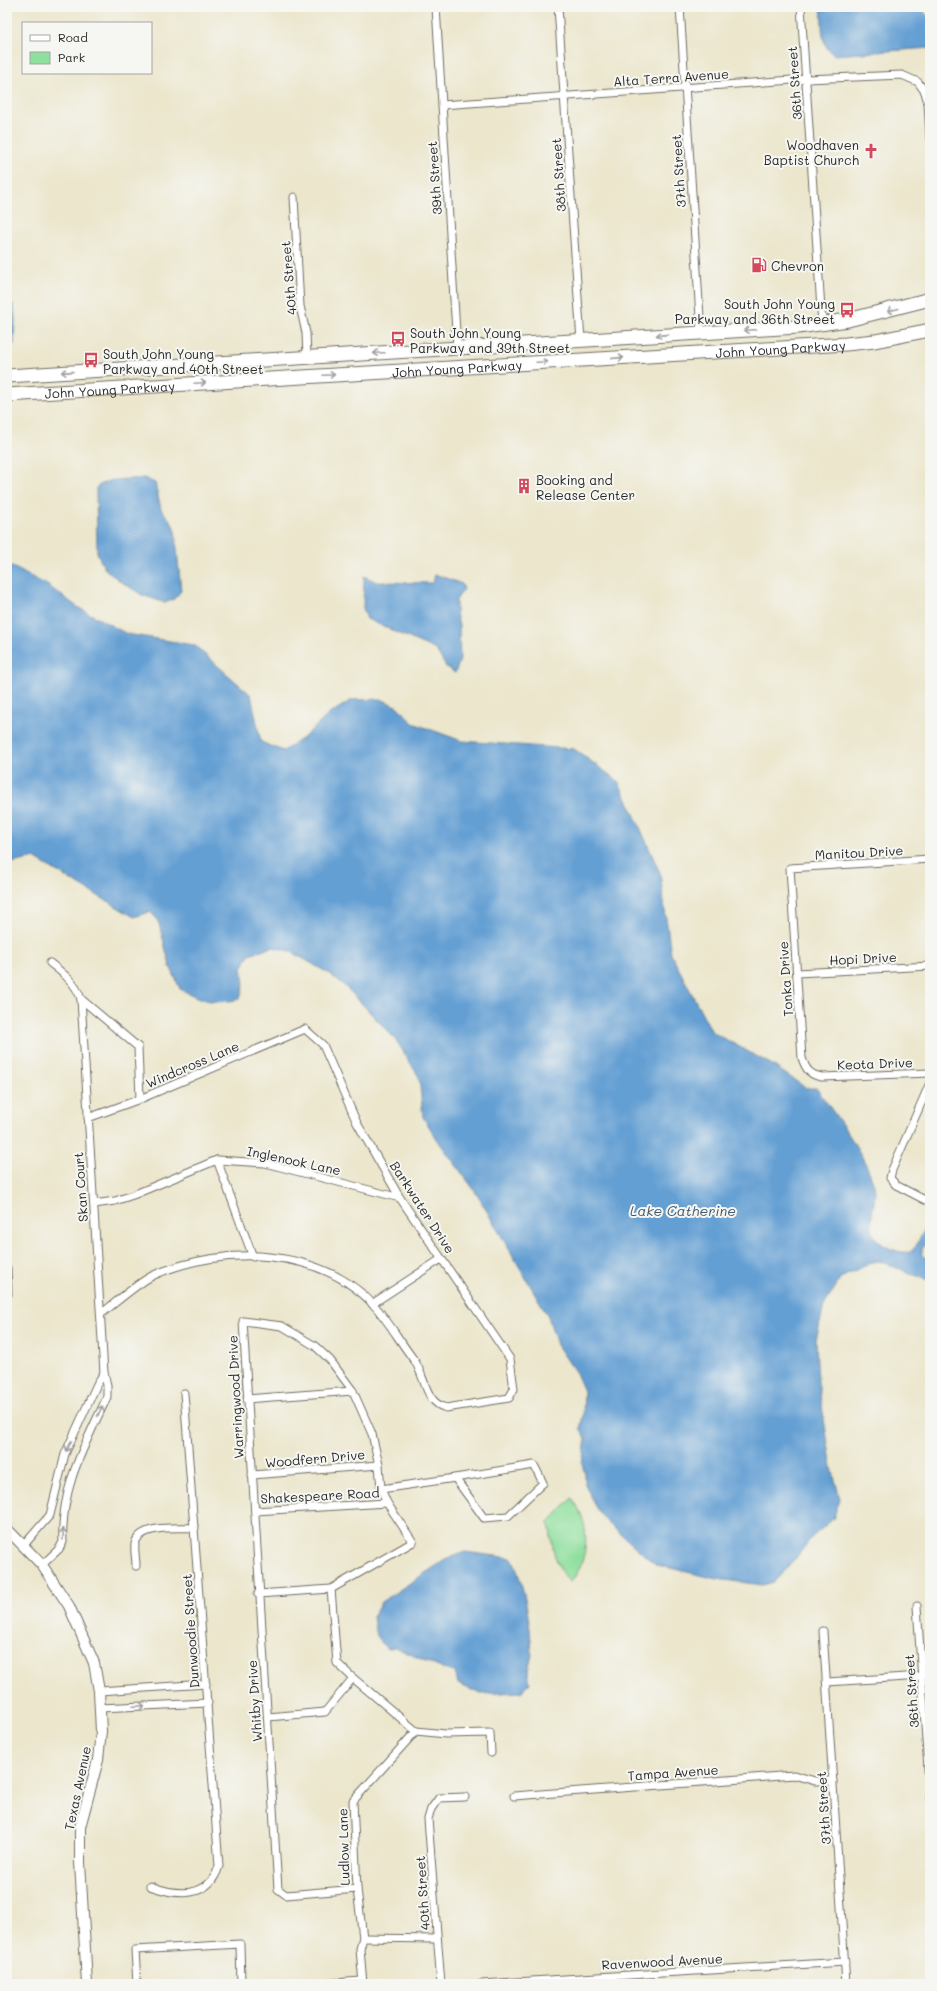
<svg xmlns="http://www.w3.org/2000/svg" width="937" height="1991" font-family="Mali,sans-serif">
<rect width="100%" height="100%" fill="#f6f6f2"/>
<filter id="ink" filterUnits="userSpaceOnUse"><feTurbulence type="fractalNoise" baseFrequency=".025" numOctaves="2"/><feDisplacementMap in="SourceGraphic" scale="8" xChannelSelector="R" yChannelSelector="G"/><feConvolveMatrix kernelMatrix="1 2 1 2 8 2 1 2 1" color-interpolation-filters="sRGB"/></filter>
<filter id="wash" filterUnits="userSpaceOnUse"><feTurbulence type="fractalNoise" baseFrequency=".012" numOctaves="4" result="noise"/><feDisplacementMap in="SourceGraphic" scale="16" xChannelSelector="R" yChannelSelector="G"/><feGaussianBlur stdDeviation="0.9" result="paint"/><feColorMatrix in="noise" values="0 0 0 0 0 0 0 0 0 0 0 0 0 0 0 0 0 1.4 0 .05"/><feComposite in="paint" operator="in"/></filter>
<g filter="url(#wash)">
<rect width="100%" height="100%" fill="#ebe6cc"/>
<path fill="#8fdf9e" stroke="#5d8564" d="M572,1498C591,1524 590,1557 571,1582C554,1571 552,1541 549,1523Z"/>
<g fill="#639fd3" stroke="#47657f">
<path d="M821,7H920L930,19V48L835,55C819,47 823,23 821,7Z"/>
<path d="M7,297C20,307 13,329 14,344L7,348Z"/>
<path d="M144,478L155,483L161,509L170,520L175,529L181,591L174,599L165,603L142,595L120,581L105,569L100,560L97,552L96,488C106,477 129,480 144,478Z"/>
<path d="M7,564L47,585L79,608L127,634L194,645L251,695L261,742L283,751L303,738L329,714L352,700L381,699L398,707L413,723L462,741L574,749L618,781L634,814L660,873L671,954L712,1032L771,1064L806,1088H816C835,1114 865,1154 874,1185C878,1200 866,1224 875,1237C881,1246 899,1254 910,1252L916,1246L930,1217V1233L922,1249V1254L930,1263V1281L879,1261L869,1263L841,1278L824,1306L816,1340L818,1382L832,1468L840,1499L833,1519L812,1537L792,1563L774,1582L762,1585L717,1579L657,1565L650,1560L605,1520L596,1508L585,1484V1474L582,1464L586,1439L580,1429L583,1415L584,1391L576,1373L557,1345L548,1316L475,1191L439,1142L423,1117L419,1077L396,1040L346,987L328,973L290,951L273,947L249,954L242,969L244,985L240,999C214,1005 204,1001 180,989L170,966L158,920L150,912L134,917L34,858L7,864Z"/>
<path d="M435,574L462,584L464,589L456,600V613L459,626L460,660L455,673L446,667L436,650L367,619L363,608L364,576L377,582L433,583Z"/>
<path d="M465,1552L512,1558C525,1586 530,1621 532,1652C532,1658 530,1661 529,1667C527,1672 529,1678 530,1683L521,1692L481,1694L458,1684L455,1672L443,1669L394,1647L387,1649L376,1636L373,1617L381,1602L445,1560Z"/>
</g>
</g>
<g filter="url(#ink)">
<g fill="none" stroke-linecap="round" stroke-linejoin="round">
<g stroke="#6e6c63" stroke-width="9">
<g id="street">
<path d="M436,7L457,348"/>
<path d="M558,7L581,341"/>
<path d="M680,7L701,333"/>
<path d="M801,7L822,324"/>
<path d="M442,105L807,79L902,75L918,82L925,92L928,103L930,137"/>
<path d="M294,197L300,306L306,333L307,357"/>
<path d="M930,859L790,868L802,1058C806,1070 810,1075 822,1077L930,1073"/>
<path d="M797,973L930,966"/>
<path d="M81,999L138,1047L140,1099"/>
<path d="M88,1118L140,1099L305,1029L323,1045L357,1123L400,1198L510,1359L514,1389L509,1398L446,1408C424,1402 426,1377 414,1360C400,1342 388,1320 373,1304C319,1247 223,1245 154,1275C140,1281 114,1304 101,1314"/>
<path d="M217,1160L253,1257"/>
<path d="M925,1200L896,1185L890,1178L892,1170L930,1083"/>
<path d="M94,1204L115,1201L133,1195L217,1160L265,1163L400,1198"/>
<path d="M7,1268L8,1294"/>
<path d="M372,1304L441,1259"/>
<path d="M247,1399L353,1391"/>
<path d="M534,1465L543,1483L508,1516L484,1518L455,1478Z"/>
<path d="M252,1475L379,1465"/>
<path d="M381,1489L455,1478"/>
<path d="M255,1511L387,1503"/>
<path d="M24,1545L50,1515L65,1454L97,1384L104,1373"/>
<path d="M42,1565L59,1549L63,1542C60,1488 85,1445 107,1397V1385L104,1373L81,999C76,983 63,973 50,963"/>
<path d="M136,1566C136,1559 134,1550 135,1544C139,1524 179,1528 195,1528"/>
<path d="M258,1594L331,1589L413,1542L387,1503L381,1489L379,1465L372,1434L353,1391L330,1360L315,1346L282,1326L243,1321L278,1889L286,1895L357,1889"/>
<path d="M917,1606L930,1798"/>
<path d="M823,1631L846,1984"/>
<path d="M353,1678L416,1731L446,1734L490,1733L491,1753"/>
<path d="M827,1682L922,1676"/>
<path d="M99,1691L206,1684"/>
<path d="M100,1708L208,1703"/>
<path d="M268,1717L325,1712L353,1678L337,1663L331,1589"/>
<path d="M514,1796L794,1775L815,1781H833"/>
<path d="M150,1886C177,1896 209,1899 219,1866L184,1393"/>
<path d="M363,1938L437,1939"/>
<path d="M137,1984L135,1950L240,1944L241,1984"/>
<path d="M321,1984L362,1981"/>
<path d="M363,1984L360,1949L363,1938L357,1889L353,1801L416,1731"/>
<path d="M441,1984L428,1819L431,1809L439,1798L465,1797"/>
<path d="M481,1984L845,1962"/>
</g>
</g>
<g stroke="#6e6c63" stroke-width="12">
<path id="secondary" d="M7,1529L42,1565L69,1606L94,1663L99,1691L101,1731L98,1760L80,1827V1862L87,1984"/>
</g>
<g stroke="#6e6c63" stroke-width="15">
<g id="highway">
<path d="M7,376L798,327L848,320L930,299"/>
<path id="s1" d="M7,395L846,344L875,341L930,330"/>
</g>
</g>
<use href="#street" stroke="#fff" stroke-width="7"/>
<use href="#secondary" stroke="#fff" stroke-width="10"/>
<use href="#highway" stroke="#fff" stroke-width="13"/>
</g>
<defs><path id="oneway-shaft" d="M-6 0H5M1.5-3L5.5 0L1.5 3" fill="none" stroke-width="1.6" stroke-linecap="round" stroke-linejoin="round"/></defs>
<g stroke="#a0a0a0">
<use href="#oneway-shaft" transform="translate(893 310) rotate(165)"/>
<use href="#oneway-shaft" transform="translate(750 330) rotate(177)"/>
<use href="#oneway-shaft" transform="translate(662 335) rotate(176)"/>
<use href="#oneway-shaft" transform="translate(379 353) rotate(177)"/>
<use href="#oneway-shaft" transform="translate(618 358) rotate(-4)"/>
<use href="#oneway-shaft" transform="translate(542 362) rotate(-3)"/>
<use href="#oneway-shaft" transform="translate(67 372) rotate(176)"/>
<use href="#oneway-shaft" transform="translate(329 375) rotate(-3)"/>
<use href="#oneway-shaft" transform="translate(200 383) rotate(-3)"/>
<use href="#oneway-shaft" transform="translate(100 1411) rotate(-65)"/>
<use href="#oneway-shaft" transform="translate(69 1446) rotate(115)"/>
<use href="#oneway-shaft" transform="translate(63 1534) rotate(-89)"/>
<use href="#oneway-shaft" transform="translate(139 1706) rotate(-3)"/>
</g>
</g>
<defs>
<g id="church-bare" transform="scale(1.2)"><path d="M-1.2-6h2.4v3.5h3.3v2.4h-3.3V6h-2.4V-.1h-3.3v-2.4h3.3Z" fill="#d1495b" stroke="#f6f6f2" stroke-width="2.5" paint-order="stroke"/></g>
<g id="fuel-bare" transform="scale(1.2)"><path d="M-5.5-6h7V0h2V4h1.3V-2.5L3-4.5l.8-.8L6-3V5H2.5V1h-1V6h-7ZM-4.2-4.7v3.2H.2V-4.7Z" fill="#d1495b" stroke="#f6f6f2" stroke-width="2.5" paint-order="stroke"/></g>
<g id="bus-bare" transform="scale(1.2)"><path d="M-5-6H5V4H4V6H2V4H-2V6H-4V4H-5ZM-3.5-4V0h7V-4ZM-3.5 1.2v1.5H-2V1.2ZM2 1.2v1.5H3.5V1.2Z" fill="#d1495b" stroke="#f6f6f2" stroke-width="2.5" paint-order="stroke"/></g>
<g id="building-bare" transform="scale(1.2)"><path d="M-4-6H4V6H1V3H-1V6H-4ZM-2.5-4.3h1.7v1.8h-1.7ZM.8-4.3h1.7v1.8H.8ZM-2.5-1h1.7V.8h-1.7ZM.8-1h1.7V.8H.8Z" fill="#d1495b" stroke="#f6f6f2" stroke-width="2.5" paint-order="stroke"/></g>
</defs>
<g fill-rule="evenodd">
<use href="#church-bare" x="871" y="151"/>
<use href="#fuel-bare" x="759" y="265"/>
<use href="#bus-bare" x="847" y="310"/>
<use href="#bus-bare" x="398" y="339"/>
<use href="#bus-bare" x="91" y="360"/>
<use href="#building-bare" x="524" y="486"/>
</g>
<g text-anchor="middle" dominant-baseline="central" stroke-width="4" stroke-linejoin="round" paint-order="stroke">
<g font-size="13" fill="#2b2b2b" stroke="#f6f6f2">
<text transform="translate(671 77) rotate(-4)">Alta Terra Avenue</text>
<text transform="translate(794 83) rotate(-94)">36th Street</text>
<text transform="translate(678 171) rotate(-94)">37th Street</text>
<text transform="translate(558 175) rotate(-94)">38th Street</text>
<text transform="translate(434 178) rotate(-94)">39th Street</text>
<text transform="translate(288 278) rotate(-95)">40th Street</text>
<text stroke="none"><textPath href="#s1" startOffset="775">John Young Parkway</textPath></text>
<text stroke="none"><textPath href="#s1" startOffset="451">John Young Parkway</textPath></text>
<text stroke="none"><textPath href="#s1" startOffset="103">John Young Parkway</textPath></text>
<text transform="translate(859 852) rotate(-3)">Manitou Drive</text>
<text transform="translate(863 958) rotate(-3)">Hopi Drive</text>
<text transform="translate(785 979) rotate(-94)">Tonka Drive</text>
<text transform="translate(875 1063) rotate(-2)">Keota Drive</text>
<text transform="translate(192 1064) rotate(-23)">Windcross Lane</text>
<text transform="translate(294 1160) rotate(12)">Inglenook Lane</text>
<text transform="translate(80 1187) rotate(-94)">Skan Court</text>
<text transform="translate(423 1207) rotate(57)">Barkwater Drive</text>
<text transform="translate(235 1397) rotate(-93)">Warringwood Drive</text>
<text transform="translate(315 1458) rotate(-5)">Woodfern Drive</text>
<text transform="translate(320 1495) rotate(-3)">Shakespeare Road</text>
<text transform="translate(190 1631) rotate(-94)">Dunwoodie Street</text>
<text transform="translate(911 1691) rotate(-94)">36th Street</text>
<text transform="translate(254 1701) rotate(-94)">Whitby Drive</text>
<text transform="translate(673 1772) rotate(-4)">Tampa Avenue</text>
<text transform="translate(77 1788) rotate(-78)">Texas Avenue</text>
<text transform="translate(823 1808) rotate(-94)">37th Street</text>
<text transform="translate(343 1847) rotate(-92)">Ludlow Lane</text>
<text transform="translate(422 1893) rotate(-94)">40th Street</text>
<text transform="translate(662 1961) rotate(-3)">Ravenwood Avenue</text>
</g>
<g font-size="13" fill="#2b2b2b" stroke="#f6f6f2" text-anchor="start">
<text x="859" y="144" text-anchor="end">Woodhaven<tspan x="859" dy="15">Baptist Church</tspan></text>
<text x="771" y="265">Chevron</text>
<text x="835" y="303" text-anchor="end">South John Young<tspan x="835" dy="15">Parkway and 36th Street</tspan></text>
<text x="410" y="332">South John Young<tspan x="410" dy="15">Parkway and 39th Street</tspan></text>
<text x="103" y="353">South John Young<tspan x="103" dy="15">Parkway and 40th Street</tspan></text>
<text x="536" y="479">Booking and<tspan x="536" dy="15">Release Center</tspan></text>
</g>
<g font-size="14" font-style="italic" fill="#41596e" stroke="#f6f6f2">
<text x="683" y="1210">Lake Catherine</text>
</g>
</g>
<rect width="937" height="1991" fill="none" stroke="#f6f6f2" stroke-width="24"/>
<rect x="22" y="22" width="130" height="52" fill="#f6f6f2" stroke="#a5a5a2"/>
<rect x="30" y="35" width="20" height="6" fill="#ffffff" stroke="#a5a5a2"/>
<text x="58" y="42" font-size="12" fill="#2b2b2b">Road</text>
<rect x="30" y="52" width="20" height="12" fill="#8fdf9e" stroke="#a5a5a2"/>
<text x="58" y="62" font-size="12" fill="#2b2b2b">Park</text>
</svg>
